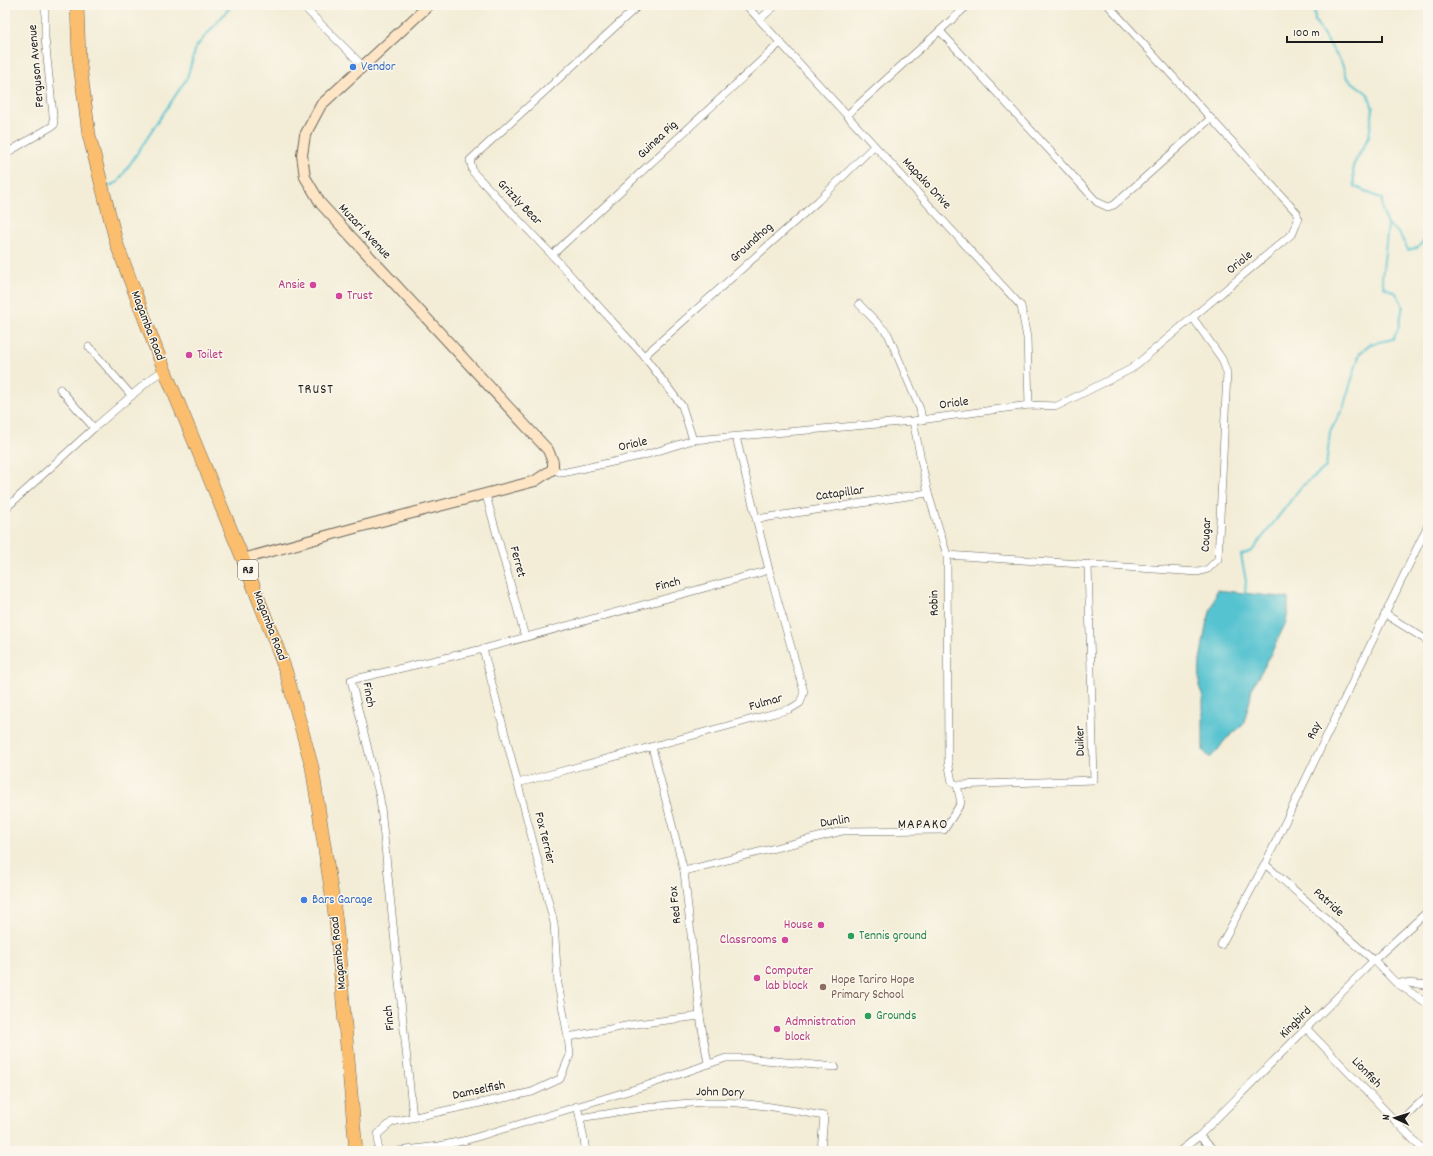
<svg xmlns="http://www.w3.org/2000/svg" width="1433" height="1156" font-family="Dekko,sans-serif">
<rect width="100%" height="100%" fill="#fbf7ec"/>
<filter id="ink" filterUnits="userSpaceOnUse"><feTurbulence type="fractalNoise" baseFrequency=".025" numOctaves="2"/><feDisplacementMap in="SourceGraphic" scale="8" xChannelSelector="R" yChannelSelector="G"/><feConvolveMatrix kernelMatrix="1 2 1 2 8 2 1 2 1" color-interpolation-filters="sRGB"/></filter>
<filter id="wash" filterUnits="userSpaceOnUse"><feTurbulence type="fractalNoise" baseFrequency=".012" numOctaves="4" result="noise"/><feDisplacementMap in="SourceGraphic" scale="16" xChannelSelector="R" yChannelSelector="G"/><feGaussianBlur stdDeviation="0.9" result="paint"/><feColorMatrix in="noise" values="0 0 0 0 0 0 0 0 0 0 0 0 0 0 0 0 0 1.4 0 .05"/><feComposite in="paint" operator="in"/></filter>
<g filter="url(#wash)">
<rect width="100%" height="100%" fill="#f3edd7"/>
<path fill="#57c3d0" stroke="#3a7076" d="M1217,590L1288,598V611L1286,622L1266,664L1252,687L1250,700L1243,725L1225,740L1217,751L1210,758L1203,751V698L1199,686L1200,661L1206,625Z"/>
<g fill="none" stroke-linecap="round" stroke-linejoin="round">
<g stroke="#57c3d0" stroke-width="2">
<path d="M1314,5L1315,21L1342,64L1347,78L1368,94L1373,109L1369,136L1353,166L1354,186L1382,199V210L1388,225L1399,233L1408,250L1417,248L1428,237"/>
<path d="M107,187L118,182L187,78L196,47L232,5"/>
<path d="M1245,593L1246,581L1241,555L1252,551L1301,487L1326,467L1330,432L1343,408L1360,353L1370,344L1393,339L1398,329L1403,306L1396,293L1384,287L1382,278L1388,225"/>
</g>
</g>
</g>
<g filter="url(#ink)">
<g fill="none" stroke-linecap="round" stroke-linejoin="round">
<g stroke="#67655d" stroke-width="8">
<g id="street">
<path d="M302,5L363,66"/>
<path d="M639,5L470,160L473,172L552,255L644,356L682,406L693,440"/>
<path d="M746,5L1021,306L1027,338L1029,405"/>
<path d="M760,19L776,5"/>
<path d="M940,31L1097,202L1108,207L1114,205L1210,119"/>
<path d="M847,115L968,5"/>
<path d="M5,154L54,125L45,38V5"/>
<path d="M552,255L781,42"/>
<path d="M859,304L888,334L920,409L922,420"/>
<path d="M89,347L132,396"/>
<path d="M644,356L818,201L874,146"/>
<path d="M60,389L94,428"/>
<path d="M913,421L928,493L947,555L948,761L952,782L957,785"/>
<path d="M553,469L562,473L645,455L693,440L913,421L1029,405L1057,406L1131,369L1293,233L1298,220L1297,213L1108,5"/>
<path d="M486,495L525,637"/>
<path d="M5,509L94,428L152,378L164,370"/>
<path d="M756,519L928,493"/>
<path d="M947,555L1198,572L1208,569L1218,559L1227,373L1222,359L1193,318"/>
<path d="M1385,614L1428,641"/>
<path d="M652,747L684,871L700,1016L708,1064"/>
<path d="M518,783L790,709L800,703L804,692L769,570L736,437"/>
<path d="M957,785L1094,780L1088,564"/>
<path d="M1265,864L1374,961"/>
<path d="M684,871L842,831L944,830L961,803L957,785"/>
<path d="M1221,945L1265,864L1428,525"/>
<path d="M1374,960L1395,982L1428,1004"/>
<path d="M1396,982L1428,985"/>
<path d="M1307,1029L1424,1151"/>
<path d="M568,1037L636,1024L700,1016"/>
<path d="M577,1106L580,1118L586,1151"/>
<path d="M413,1118L380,798L351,680L483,649L769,570"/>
<path d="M580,1118C624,1111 668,1103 711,1102C749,1102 787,1109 824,1116L821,1151"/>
<path d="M1398,1124L1428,1095"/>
<path d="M1199,1136L1215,1151"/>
<path d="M378,1151V1134L392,1122L532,1092L560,1079L570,1055L568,1037L558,984L554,923L483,649"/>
<path d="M398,1151L439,1146L467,1140L648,1085L726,1058H746L835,1067"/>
<path d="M1180,1151L1199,1136L1374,960L1428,911"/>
</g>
</g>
<g stroke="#67655d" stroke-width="12">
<path id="secondary" d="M243,559L355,528L535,481L553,469V462L548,450L321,204L305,177L302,155L305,135L321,105L429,5"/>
</g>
<g stroke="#67655d" stroke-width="14">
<path id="highway" d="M77,5L79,57L89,135L117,245L158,354L243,559L275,642L286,672L312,767L336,921L356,1151"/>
</g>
<use href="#street" stroke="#fff" stroke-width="7"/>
<use href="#secondary" stroke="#fde5c5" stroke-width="10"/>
<use href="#highway" stroke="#fbbe6e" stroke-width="13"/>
</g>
</g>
<g fill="#3f7fe0" stroke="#fbf7ec" stroke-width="1.5">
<circle cx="353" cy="67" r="4"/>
<circle cx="304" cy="900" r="4"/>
</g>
<g fill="#d1479c" stroke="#fbf7ec" stroke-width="1.5">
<circle cx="313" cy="285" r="4"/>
<circle cx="339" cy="296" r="4"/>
<circle cx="189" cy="355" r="4"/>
<circle cx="821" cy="925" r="4"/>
<circle cx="785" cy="940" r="4"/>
<circle cx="757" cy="978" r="4"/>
<circle cx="777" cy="1029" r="4"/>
</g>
<g fill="#2e9e5b" stroke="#fbf7ec" stroke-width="1.5">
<circle cx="851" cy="936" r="4"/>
<circle cx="868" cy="1016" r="4"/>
</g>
<circle fill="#8d6e63" stroke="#fbf7ec" stroke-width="1.5" cx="823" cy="987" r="4"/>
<g text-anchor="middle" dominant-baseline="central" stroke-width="3" stroke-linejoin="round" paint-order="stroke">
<rect fill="#fbf7ec" stroke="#5f5e5a" stroke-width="1" x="238" y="560" width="20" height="20" rx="3"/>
<g font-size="12" font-weight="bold" fill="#1c1c1c">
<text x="248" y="570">R3</text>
</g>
<g font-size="13" fill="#1c1c1c" stroke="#fbf7ec">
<text transform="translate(37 66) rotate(-95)">Ferguson Avenue</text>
<text transform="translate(658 140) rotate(-43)">Guinea Pig</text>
<text transform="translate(926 184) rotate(47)">Mapako Drive</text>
<text transform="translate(519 203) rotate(46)">Grizzly Bear</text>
<text transform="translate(364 232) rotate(47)">Muzari Avenue</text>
<text transform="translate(752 243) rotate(-42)">Groundhog</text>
<text transform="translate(1240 263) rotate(-40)">Oriole</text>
<text transform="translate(147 326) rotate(69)">Magamba Road</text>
<text transform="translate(954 404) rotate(-8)">Oriole</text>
<text transform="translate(633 445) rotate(-13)">Oriole</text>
<text transform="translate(840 494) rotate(-8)">Catapillar</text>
<text transform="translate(1207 535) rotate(-87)">Cougar</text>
<text transform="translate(517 562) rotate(75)">Ferret</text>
<text transform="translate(668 585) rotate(-15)">Finch</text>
<text transform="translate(935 603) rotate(-91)">Robin</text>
<text transform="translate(269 626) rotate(69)">Magamba Road</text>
<text transform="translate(368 695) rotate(79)">Finch</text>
<text transform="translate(766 703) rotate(-16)">Fulmar</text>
<text transform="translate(1315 731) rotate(-64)">Ray</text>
<text transform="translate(1081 741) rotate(-91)">Duiker</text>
<text transform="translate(835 822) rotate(-9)">Dunlin</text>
<text transform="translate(544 838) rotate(76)">Fox Terrier</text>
<text transform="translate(1328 903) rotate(42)">Patride</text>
<text transform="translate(676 905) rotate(-96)">Red Fox</text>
<text transform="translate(339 953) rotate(-96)">Magamba Road</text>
<text transform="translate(390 1018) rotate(-96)">Finch</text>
<text transform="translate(1296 1023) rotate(-45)">Kingbird</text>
<text transform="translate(1366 1073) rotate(46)">Lionfish</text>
<text transform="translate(479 1091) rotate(-12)">Damselfish</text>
<text transform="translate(720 1093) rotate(1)">John Dory</text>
</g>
<g font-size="13" fill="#366cbe" stroke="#fbf7ec" text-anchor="start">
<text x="361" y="67">Vendor</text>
<text x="312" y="900">Bars Garage</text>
</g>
<g font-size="13" fill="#b23c85" stroke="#fbf7ec" text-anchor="start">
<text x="305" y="285" text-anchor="end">Ansie</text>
<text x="347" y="296">Trust</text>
<text x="197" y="355">Toilet</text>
<text x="813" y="925" text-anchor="end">House</text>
<text x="777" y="940" text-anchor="end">Classrooms</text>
<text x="765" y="971">Computer<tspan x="765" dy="15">lab block</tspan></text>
<text x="785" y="1022">Admnistration<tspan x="785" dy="15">block</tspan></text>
</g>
<g font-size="13" fill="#27864d" stroke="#fbf7ec" text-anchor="start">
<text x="859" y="936">Tennis ground</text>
<text x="876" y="1016">Grounds</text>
</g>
<g font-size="13" fill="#785e54" stroke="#fbf7ec" text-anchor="start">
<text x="831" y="980">Hope Tariro Hope<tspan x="831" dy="15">Primary School</tspan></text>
</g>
<g font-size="14" letter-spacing="1" fill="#1c1c1c" stroke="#fbf7ec">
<text x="316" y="390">TRUST</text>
<text x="923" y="825">MAPAKO</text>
</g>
</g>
<rect width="1433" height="1156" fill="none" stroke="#fbf7ec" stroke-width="20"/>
<g transform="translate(1395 1118) rotate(274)" stroke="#fbf7ec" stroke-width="3" paint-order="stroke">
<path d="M0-3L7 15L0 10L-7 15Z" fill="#1c1c1c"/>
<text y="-6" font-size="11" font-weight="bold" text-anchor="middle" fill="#1c1c1c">N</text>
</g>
<path d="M1287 36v6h95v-6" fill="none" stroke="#1c1c1c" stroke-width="2"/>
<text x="1293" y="36" font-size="12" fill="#1c1c1c" stroke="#fbf7ec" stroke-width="3" paint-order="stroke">100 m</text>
</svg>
